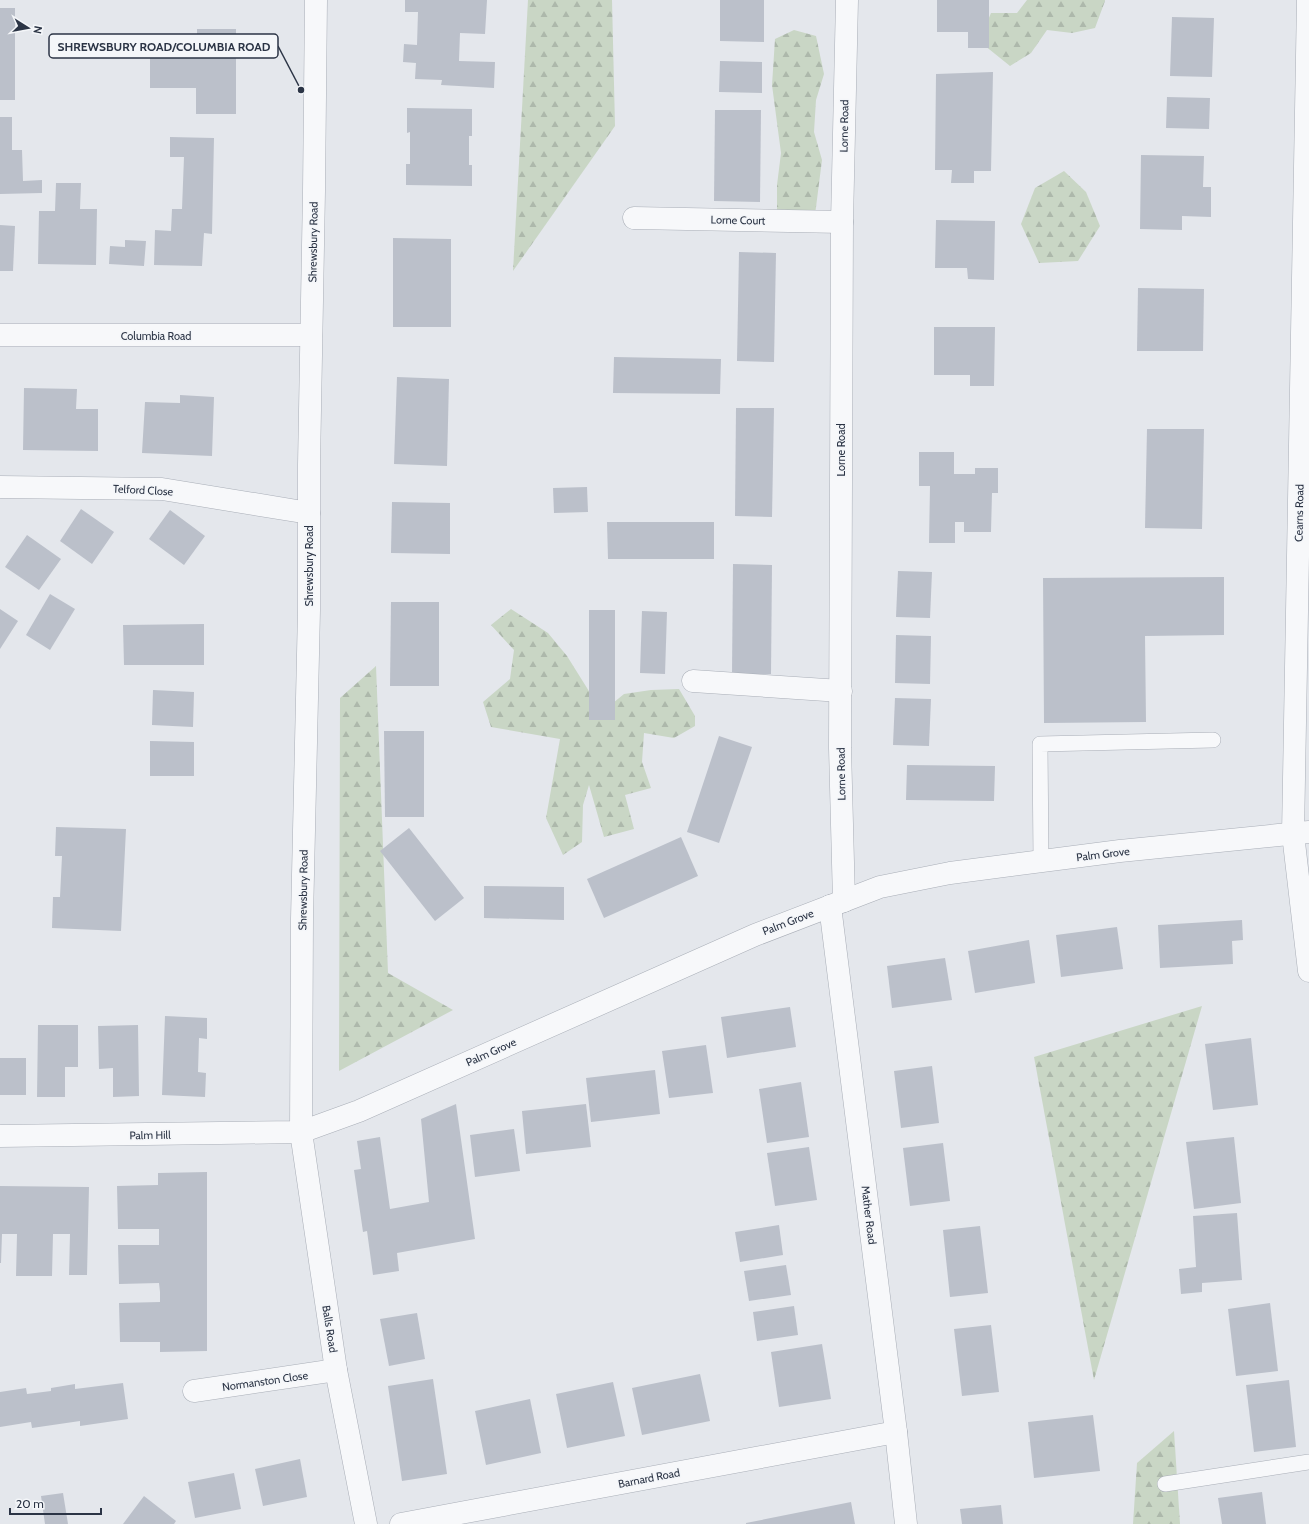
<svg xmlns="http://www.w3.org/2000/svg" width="1309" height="1524" font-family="Cabin,sans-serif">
<defs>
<pattern id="forest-firs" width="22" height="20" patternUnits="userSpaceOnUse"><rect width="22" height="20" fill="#c9d6c5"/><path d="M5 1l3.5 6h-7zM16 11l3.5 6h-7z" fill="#adb8ab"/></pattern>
</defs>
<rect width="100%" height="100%" fill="#e4e7ec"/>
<g fill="url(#forest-firs)">
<path d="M528,0H612L615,126L513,271Z"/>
<path d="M1027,0H1105V1L1095,28L1072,33L1047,30L1031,53L1010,66L979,41L991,13H1017Z"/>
<path d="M794,30L816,36L824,74L816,100L814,132L822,160L815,215L777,211V185L781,153L772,85L775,39Z"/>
<path d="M1064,171L1086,192L1100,226L1078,261L1039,263L1021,224L1035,188Z"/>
<path d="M511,609L548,633L567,656L602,712L624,694L651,690L679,689L695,716V726L674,738L644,733L642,762L651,788L625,795L634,829L604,837L589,785L583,805L582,842L563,855L546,818L560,739L491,727L483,702L510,679L514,650L491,625Z"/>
<path d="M376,666L388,973L453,1010L339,1071L340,698Z"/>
<path d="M1202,1006L1094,1380L1034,1057Z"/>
<path d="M1174,1431L1180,1524H1133L1137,1463Z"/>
</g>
<g fill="#bbc0ca">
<path d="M405,0H487L485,34L460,33L459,61L495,62L494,88L441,85L442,80L415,79L416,63L403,62L404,44L417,45L418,12H405Z"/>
<path d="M720,0H764V42L720,41Z"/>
<path d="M937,0H989V48H968V32H937Z"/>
<rect x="0" y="8" width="15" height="92"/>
<path d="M1172,17L1214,18L1212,77L1170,76Z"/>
<path d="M197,29H236V114H196V88H150V48H197Z"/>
<path d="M720,61L762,62V93L719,92Z"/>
<path d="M993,72L991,171H974V183H951L952,170H935L936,74Z"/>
<path d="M1167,97L1210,98L1209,129L1166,128Z"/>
<path d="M407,108L472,109V136H469V165H472V186L406,185V164H410V132L407,133Z"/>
<path d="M715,110H761L760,202L714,201Z"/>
<path d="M0,117H12V150H22L23,181L42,180V193L0,194Z"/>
<path d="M170,137L214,138L212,234L204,233L202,266L154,265L155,230L171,231L172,209H182L184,157H170Z"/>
<path d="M1141,155L1204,156L1203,187H1211V217L1182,216V230L1140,229Z"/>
<path d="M56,183H81L80,209H97L96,265L38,264L39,211H55Z"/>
<path d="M936,220L995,221L994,280L968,279L967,268H935Z"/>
<path d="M0,225L15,226L13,271H0Z"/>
<path d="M393,238L451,239V327H393Z"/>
<path d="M125,240L146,241L144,266L109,264L110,246L125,247Z"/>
<path d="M739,252L776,253L774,362L737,361Z"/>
<path d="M1138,288L1204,289L1203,351H1137Z"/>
<path d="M934,327H995L994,386H970V375H934Z"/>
<path d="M614,357L721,359L720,394L613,393Z"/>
<path d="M397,377L449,379L447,466L394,464Z"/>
<path d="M24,388L77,389L76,409H98V451L23,450Z"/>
<path d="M180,395L214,397L212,456L142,453L145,402L180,403Z"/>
<path d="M736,408H774L772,517L735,516Z"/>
<path d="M1147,429H1204L1202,529L1145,528Z"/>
<path d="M919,452H954V474H975V468H998V493H992L991,532H964V522H955V543H929L930,486H919Z"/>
<path d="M587,487L588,512L554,513L553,488Z"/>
<path d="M392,502L450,503V554L391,553Z"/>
<path d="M81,509L114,532L92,564L60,541Z"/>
<path d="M170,510L205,536L184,565L149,539Z"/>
<path d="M607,522H714V559H608Z"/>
<path d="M27,535L61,559L39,590L5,567Z"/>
<path d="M733,564L772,565L771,674H732Z"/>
<path d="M898,571L932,572L930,618L896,617Z"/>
<path d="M1224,577V635L1145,636L1146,722L1044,723L1043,578Z"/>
<path d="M50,594L75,609L50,650L26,635Z"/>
<path d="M391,602H439V686H390Z"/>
<path d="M0,609L18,621L0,649Z"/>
<rect x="589" y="610" width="26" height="110"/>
<path d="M642,611L667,612L665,674L640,673Z"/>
<path d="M204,624V665H124L123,625Z"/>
<path d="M896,635L931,636L930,684L895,683Z"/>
<path d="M153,690L194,692L193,727L152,725Z"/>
<path d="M895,698L931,699L929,746L893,745Z"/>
<path d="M384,731H424V817H385Z"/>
<path d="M719,736L752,747L719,843L687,832Z"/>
<path d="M150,741L194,742V776H150Z"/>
<path d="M907,765L995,766L994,801L906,800Z"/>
<path d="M56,827L126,829L121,931L52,928L53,897H60L62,856H55Z"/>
<path d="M409,828L464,898L435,921L380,851Z"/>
<path d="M681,837L698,876L604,918L587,879Z"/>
<path d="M484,886L564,887V920L484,918Z"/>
<path d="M1242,920L1243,940L1232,941L1233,964L1160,968L1158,925Z"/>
<path d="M1117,927L1123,969L1061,977L1056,935Z"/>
<path d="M1029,940L1035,983L975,993L968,951Z"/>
<path d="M945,958L952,1000L892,1008L887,966Z"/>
<path d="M790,1007L796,1047L727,1058L721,1017Z"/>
<path d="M165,1016L207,1018V1039L199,1038L198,1072L206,1073L205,1097L162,1095Z"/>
<path d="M38,1025H78V1067H65V1097H37Z"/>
<path d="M138,1025L139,1096L113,1097V1068L99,1069L98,1026Z"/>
<path d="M1251,1038L1258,1105L1213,1110L1205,1044Z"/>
<path d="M706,1045L713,1093L669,1098L662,1051Z"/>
<rect x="0" y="1058" width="26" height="37"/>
<path d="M932,1066L939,1123L901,1128L894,1071Z"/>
<path d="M655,1070L660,1114L591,1122L586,1078Z"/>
<path d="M801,1082L809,1137L767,1143L759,1089Z"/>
<path d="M456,1104L475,1239L397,1253L399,1271L373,1275L367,1231L363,1232L354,1170L361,1169L357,1141L380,1137L390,1209L429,1202L421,1119Z"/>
<path d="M586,1104L591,1147L526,1154L522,1111Z"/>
<path d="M514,1129L520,1171L475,1177L470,1135Z"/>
<path d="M1234,1137L1241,1203L1194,1209L1186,1142Z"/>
<path d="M943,1143L950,1201L910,1206L903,1148Z"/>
<path d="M809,1147L817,1200L775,1206L767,1153Z"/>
<path d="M207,1172V1351L160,1352V1342H120L119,1303L160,1302V1292L159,1283L119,1284L118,1245H159V1229H118L117,1186L158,1185V1173Z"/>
<path d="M0,1186L89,1187L87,1275H69L70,1234H53L52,1276H16L17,1234H2L1,1263H0Z"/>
<path d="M1237,1213L1242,1280L1202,1283V1292L1181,1294L1179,1269L1196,1267L1193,1216Z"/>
<path d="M779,1225L783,1255L740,1262L735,1232Z"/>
<path d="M980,1226L988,1293L950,1297L943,1230Z"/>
<path d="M786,1265L791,1295L749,1301L744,1271Z"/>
<path d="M1270,1303L1278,1371L1236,1376L1228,1309Z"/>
<path d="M794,1306L798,1335L757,1341L753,1312Z"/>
<path d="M417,1313L425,1359L389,1366L380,1319Z"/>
<path d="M991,1325L999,1392L962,1396L954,1329Z"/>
<path d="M822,1344L831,1399L779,1407L771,1352Z"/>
<path d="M700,1374L710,1421L642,1435L632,1388Z"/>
<path d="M433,1379L447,1474L402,1481L388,1386Z"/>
<path d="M1289,1380L1296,1447L1254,1452L1246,1385Z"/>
<path d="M613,1382L625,1436L567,1448L556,1394Z"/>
<path d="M123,1383L128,1419L80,1426V1421L32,1428L31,1422L0,1427V1392L26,1388L27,1394L51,1391V1388L75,1384V1389Z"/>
<path d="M530,1399L541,1453L486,1465L475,1411Z"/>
<path d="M1093,1415L1100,1471L1034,1478L1028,1422Z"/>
<path d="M300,1459L307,1497L263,1506L255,1469Z"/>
<path d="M234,1473L241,1509L195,1518L188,1482Z"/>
<path d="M1262,1492L1266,1524H1222L1218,1498Z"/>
<path d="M63,1493L68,1524H45L41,1496Z"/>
<path d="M144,1496L176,1521L174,1524H123Z"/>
<path d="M851,1502L855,1524H746V1523Z"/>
<path d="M1001,1505L1003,1524H962L960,1509Z"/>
</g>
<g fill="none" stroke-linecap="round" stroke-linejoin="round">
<g stroke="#a9aeb7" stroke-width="16">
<g id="service">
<path d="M1041,861L1040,744L1213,740"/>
<path d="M1165,1484L1309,1462"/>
</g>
</g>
<g stroke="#a9aeb7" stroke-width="23">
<g id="minor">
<path d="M1308,0L1293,834L1309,971"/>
<path d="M634,218L842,222"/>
<path d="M0,335H311"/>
<path d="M0,487L162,489L309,513"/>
<path d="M693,681L841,691"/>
<path d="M844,901L840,748L842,222L847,0"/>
<path d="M830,906L896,1432L906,1524"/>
<path d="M0,1136L301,1132L302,919L309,610V465L314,191L316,0"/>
<path d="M194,1391L336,1370"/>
<path d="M401,1524L896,1432"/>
</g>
</g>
<g stroke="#a9aeb7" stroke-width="23">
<path id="tertiary" d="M366,1524L336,1370L301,1132L359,1111L755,935L880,887L950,873L1120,851L1309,832"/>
</g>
<use href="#service" stroke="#f7f8fa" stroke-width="15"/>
<use href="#minor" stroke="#f7f8fa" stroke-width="22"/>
<use href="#tertiary" stroke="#f7f8fa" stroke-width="22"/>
</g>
<g text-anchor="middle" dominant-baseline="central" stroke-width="3" stroke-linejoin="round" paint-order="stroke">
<g font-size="11" fill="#2b3445" stroke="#f4f6f9">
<text transform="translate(844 126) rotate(-89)">Lorne Road</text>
<text transform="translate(738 220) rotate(1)">Lorne Court</text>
<text transform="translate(313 242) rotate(-89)">Shrewsbury Road</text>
<text x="156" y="336">Columbia Road</text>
<text transform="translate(841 450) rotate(-90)">Lorne Road</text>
<text transform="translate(143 490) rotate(3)">Telford Close</text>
<text transform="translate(1299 513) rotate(-89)">Cearns Road</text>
<text transform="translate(309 566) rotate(-90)">Shrewsbury Road</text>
<text transform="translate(841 774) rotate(-91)">Lorne Road</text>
<text transform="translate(1103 854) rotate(-7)">Palm Grove</text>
<text transform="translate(303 890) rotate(-89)">Shrewsbury Road</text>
<text transform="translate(788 922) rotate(-21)">Palm Grove</text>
<text transform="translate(491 1052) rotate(-24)">Palm Grove</text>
<text transform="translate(150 1135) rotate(-1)">Palm Hill</text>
<text transform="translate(869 1215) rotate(83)">Mather Road</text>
<text transform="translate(330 1329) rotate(81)">Balls Road</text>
<text transform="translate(265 1381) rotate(-8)">Normanston Close</text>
<text transform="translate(649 1478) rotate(-11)">Barnard Road</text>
</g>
</g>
<path fill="none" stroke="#2b3445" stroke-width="1.5" d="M301 90L278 46"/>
<circle fill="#2b3445" stroke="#f4f6f9" stroke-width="1.5" cx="301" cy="90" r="4"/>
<rect fill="#f4f6f9" stroke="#2b3445" stroke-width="1.5" x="49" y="34" width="229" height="24" rx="4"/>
<g font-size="12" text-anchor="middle" font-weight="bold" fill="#2b3445">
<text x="164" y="51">SHREWSBURY ROAD/COLUMBIA ROAD</text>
</g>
<g transform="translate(28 28) rotate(101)" stroke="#f4f6f9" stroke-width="3" paint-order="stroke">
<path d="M0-3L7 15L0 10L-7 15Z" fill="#2b3445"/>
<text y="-6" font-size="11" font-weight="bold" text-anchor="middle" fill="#2b3445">N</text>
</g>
<path d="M10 1508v6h91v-6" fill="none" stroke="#2b3445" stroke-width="2"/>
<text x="16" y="1508" font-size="12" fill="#2b3445" stroke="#f4f6f9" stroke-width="3" paint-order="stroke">20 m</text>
</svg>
